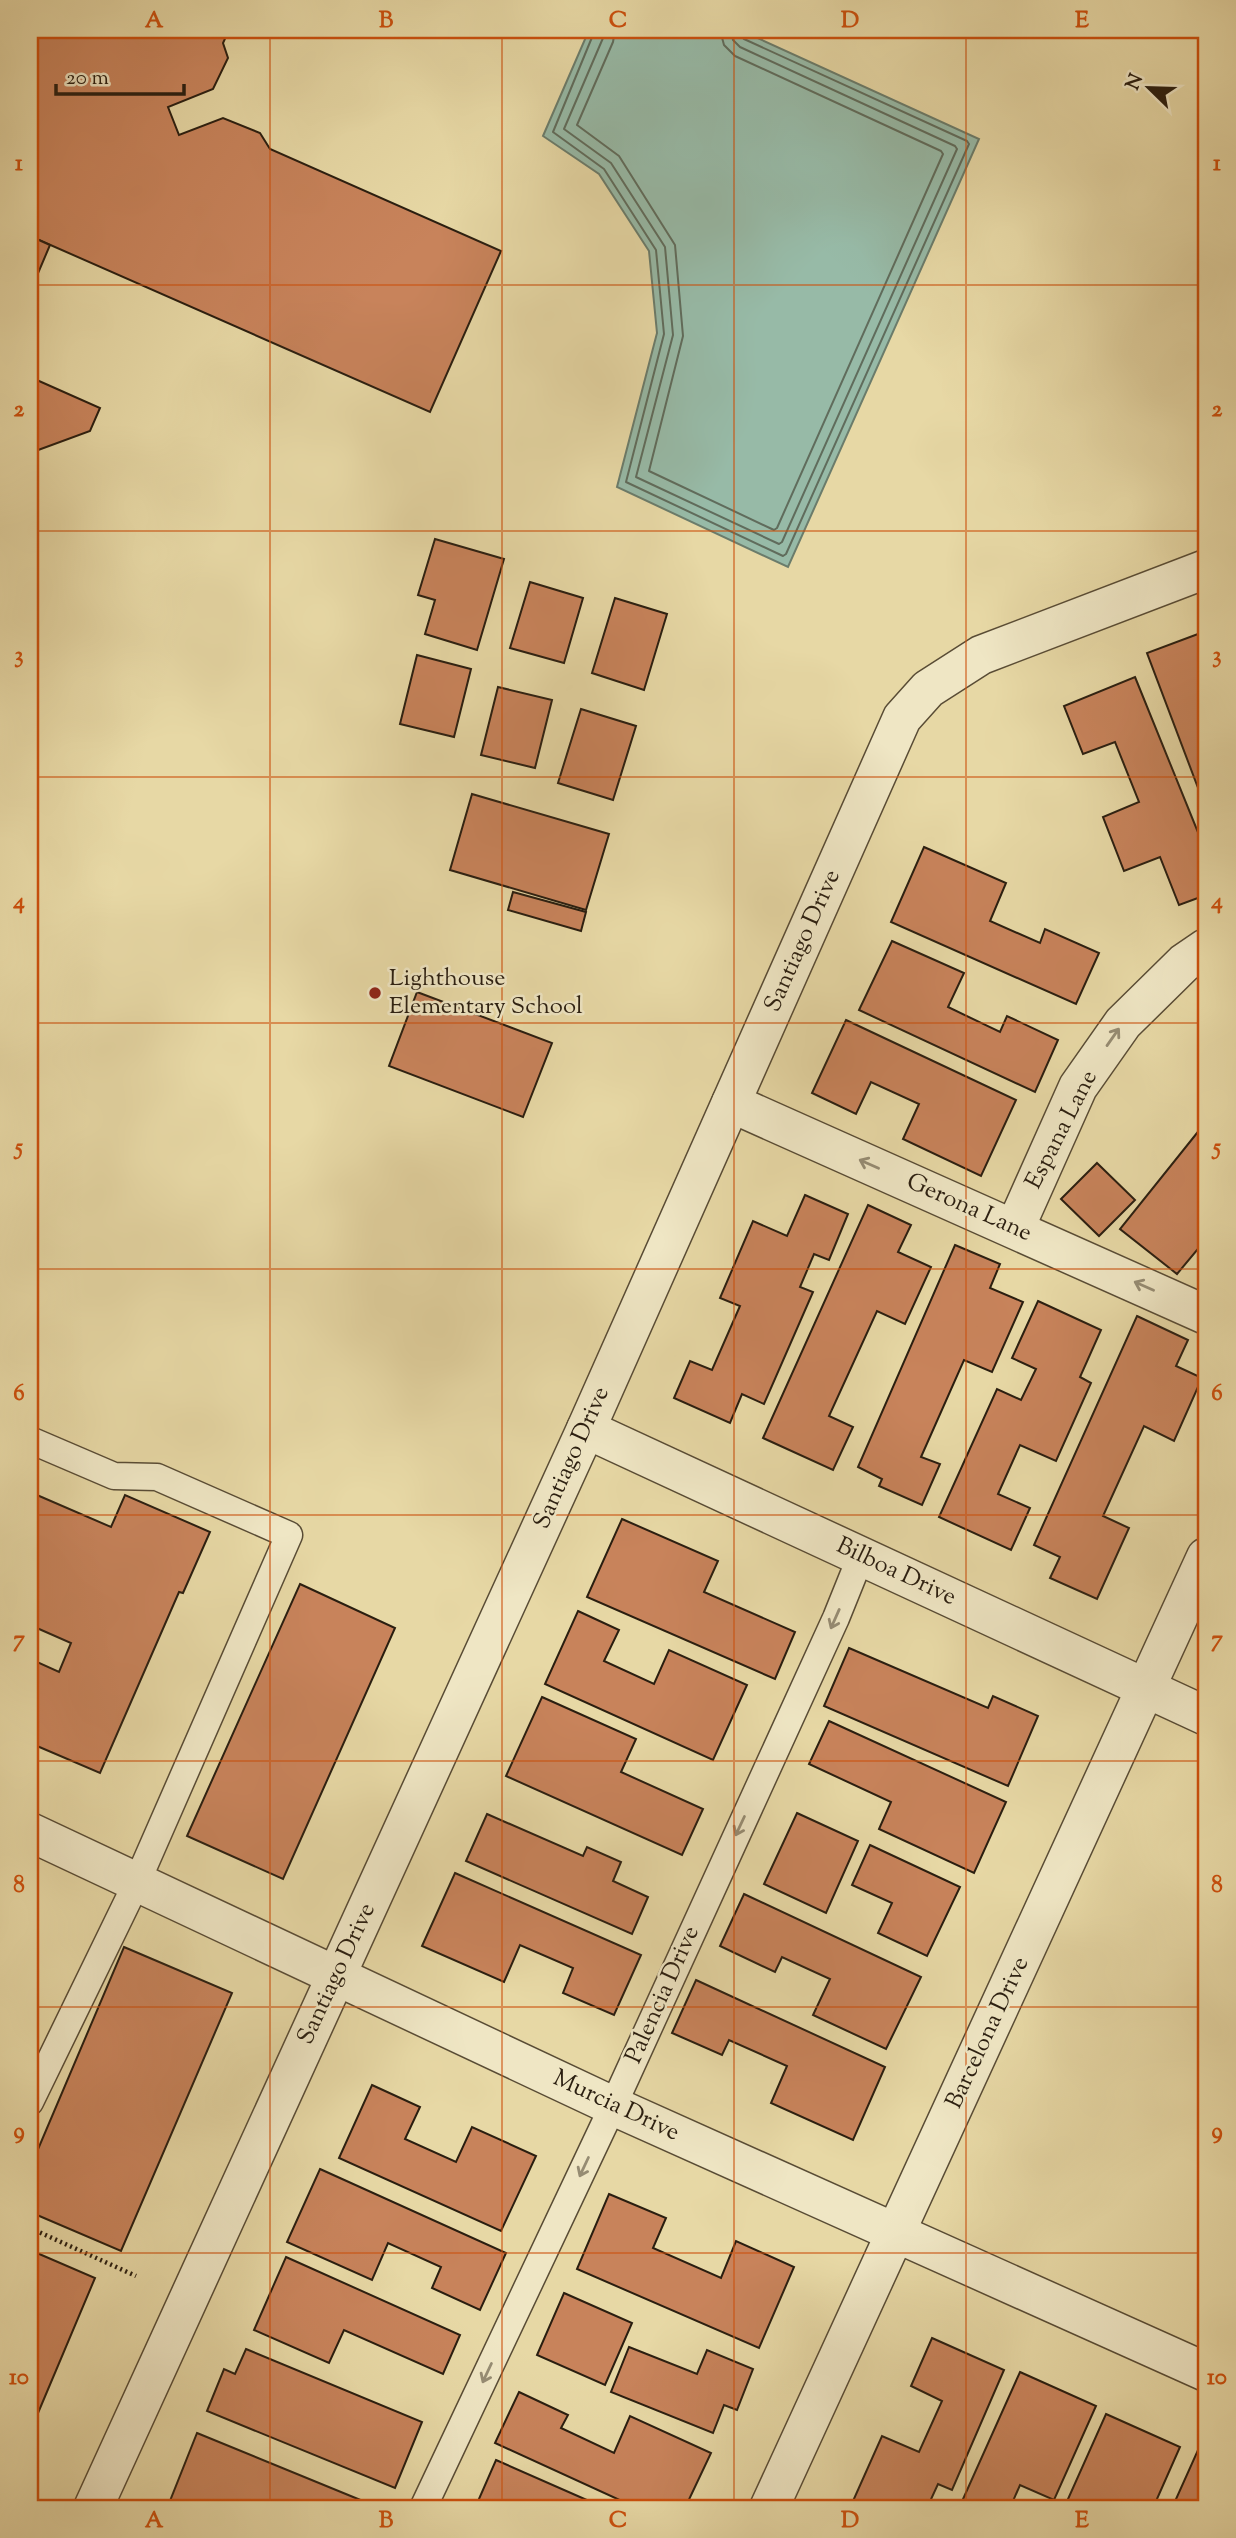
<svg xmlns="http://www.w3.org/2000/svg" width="1236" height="2538" font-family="'Sorts Mill Goudy',serif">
<rect width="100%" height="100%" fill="#e7d8a5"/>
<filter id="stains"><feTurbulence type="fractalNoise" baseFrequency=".00286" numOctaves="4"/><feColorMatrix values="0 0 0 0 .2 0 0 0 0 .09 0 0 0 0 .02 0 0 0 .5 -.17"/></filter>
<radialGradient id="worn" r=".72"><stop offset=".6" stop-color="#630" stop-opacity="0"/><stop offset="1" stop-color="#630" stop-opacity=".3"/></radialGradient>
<path fill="#b4bf87" stroke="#6f6e4c" stroke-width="2" d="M1118,30H1206V38H1155Z"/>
<path fill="#97baa7" stroke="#6b7c6b" stroke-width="2" d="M589,30H740L979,139L788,567L617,487L657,333L649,251L599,174L543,136Z"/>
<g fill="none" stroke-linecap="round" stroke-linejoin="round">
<g stroke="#606c5c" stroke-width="2">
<path d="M595,30L553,132L604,169L656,250L664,334L626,482L783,556L786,554L969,144L967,141L744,39L740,35V30"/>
<path d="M604,30L603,38L564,129L611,163L665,247L673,335L636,477L779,544L782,542L957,149L955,146L740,47L733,40L731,30"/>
<path d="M615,30L613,42L577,125L619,156L675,245L683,336L649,471L774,530L777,528L943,154L941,151L735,56L724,45L720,30"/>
</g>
</g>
<g fill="#c8835b" stroke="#2a1e10" stroke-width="2">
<path d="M36,30H229L223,43L228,58L213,89L168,107L179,135L223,118L260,133L270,149L501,251L430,412L30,236V43Z"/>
<path d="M30,236L50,245L30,292Z"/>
<path d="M30,377L100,408L90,431L30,453Z"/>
<path d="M1206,405V428L1199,408Z"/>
<path d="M435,539L504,559L477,650L425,634L435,600L418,595Z"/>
<path d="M530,582L583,598L564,663L510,648Z"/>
<path d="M615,598L667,614L644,690L592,673Z"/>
<path d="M1206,631V809L1147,653Z"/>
<path d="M417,655L471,669L454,737L400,724Z"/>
<path d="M1135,677L1206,852V895L1179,905L1160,857L1124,871L1103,817L1139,802L1115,742L1083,754L1064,706Z"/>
<path d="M498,687L552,700L535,768L481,755Z"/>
<path d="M581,709L636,726L613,800L558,783Z"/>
<path d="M472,794L609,834L586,910L450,870Z"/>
<path d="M924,847L1006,883L990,921L1040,943L1045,929L1099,953L1076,1004L891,922Z"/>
<path d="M513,892L586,912L581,931L508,910Z"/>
<path d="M892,941L964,973L948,1007L1000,1032L1007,1016L1058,1040L1035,1092L859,1010Z"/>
<path d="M417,992L552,1043L523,1117L389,1066Z"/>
<path d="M846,1020L1016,1100L981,1176L903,1139L919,1104L871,1082L856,1114L812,1093Z"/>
<path d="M1201,1128L1206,1132V1248L1202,1244L1177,1274L1120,1229Z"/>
<path d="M1097,1163L1135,1200L1099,1236L1061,1199Z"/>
<path d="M805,1195L848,1214L829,1260L814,1254L800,1287L813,1292L764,1404L742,1394L730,1423L674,1398L690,1361L712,1370L740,1306L720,1298L753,1221L787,1236Z"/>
<path d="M868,1205L911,1225L898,1252L931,1267L905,1324L877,1311L829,1416L853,1427L833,1470L763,1438Z"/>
<path d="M955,1245L1000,1264L990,1288L1023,1302L992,1372L964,1360L921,1457L940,1464L922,1505L879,1486L882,1479L858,1467Z"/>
<path d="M1038,1301L1101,1330L1080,1377L1091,1383L1056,1461L1020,1445L998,1494L1030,1508L1011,1550L939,1517L997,1389L1021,1400L1036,1369L1012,1358Z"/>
<path d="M1137,1316L1188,1340L1176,1366L1202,1378L1174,1441L1144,1426L1103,1516L1129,1528L1097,1599L1050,1578L1060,1557L1034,1545Z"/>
<path d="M30,1492L111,1527L125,1495L210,1532L183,1593L179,1592L100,1773L30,1743V1671L35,1661L59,1672L71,1643L30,1625Z"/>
<path d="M622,1519L718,1561L704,1592L795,1632L775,1679L587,1597Z"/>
<path d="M300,1584L395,1628L283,1879L187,1836Z"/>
<path d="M578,1611L619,1630L604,1661L654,1684L669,1650L747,1685L713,1760L545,1684Z"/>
<path d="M849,1648L988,1708L993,1696L1038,1716L1008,1786L824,1706Z"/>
<path d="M542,1697L636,1739L621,1772L703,1809L682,1855L506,1776Z"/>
<path d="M829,1721L1006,1802L974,1873L879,1829L891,1802L809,1764Z"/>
<path d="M797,1813L858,1841L826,1913L764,1884Z"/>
<path d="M487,1814L583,1856L587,1847L621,1862L613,1881L648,1897L632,1934L466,1861Z"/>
<path d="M870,1845L960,1887L927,1956L878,1933L892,1903L852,1885Z"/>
<path d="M455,1873L641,1955L614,2015L563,1993L573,1968L520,1945L504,1982L422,1946Z"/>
<path d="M744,1894L921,1977L886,2049L813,2015L830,1979L782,1957L775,1972L720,1946Z"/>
<path d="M124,1947L232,1993L121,2251L30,2212V2168Z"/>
<path d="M696,1980L885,2067L853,2140L771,2103L787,2066L729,2040L722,2055L672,2033Z"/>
<path d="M372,2085L420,2107L405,2139L456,2162L472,2127L536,2156L501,2231L339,2158Z"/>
<path d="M320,2169L506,2253L480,2310L432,2288L441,2267L388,2243L372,2280L287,2242Z"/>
<path d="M609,2194L666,2218L653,2248L721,2278L736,2241L794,2267L759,2348L577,2269Z"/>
<path d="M30,2250L95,2278L30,2432Z"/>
<path d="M286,2257L460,2335L443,2374L344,2330L329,2363L254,2330Z"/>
<path d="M564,2293L632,2323L605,2385L537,2355Z"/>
<path d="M932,2338L1004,2370L952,2490L938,2484L927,2508H869L853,2501L882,2436L919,2452L942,2401L911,2386Z"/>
<path d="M629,2347L697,2374L707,2350L753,2369L737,2410L724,2405L713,2433L611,2392Z"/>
<path d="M246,2349L422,2422L395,2488L207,2411L224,2369L235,2374Z"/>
<path d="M1020,2372L1096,2406L1054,2500L1020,2485L1010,2508H959Z"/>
<path d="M519,2392L568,2415L561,2428L614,2453L630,2416L711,2453L685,2508H637L495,2443Z"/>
<path d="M1106,2414L1180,2447L1153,2508H1114L1106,2505L1105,2508H1064Z"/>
<path d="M197,2433L380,2508H174L168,2506Z"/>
<path d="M1198,2450L1206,2454V2508H1172Z"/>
<path d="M496,2460L605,2508H475Z"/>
</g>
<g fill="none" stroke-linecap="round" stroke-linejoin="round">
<g stroke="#594c35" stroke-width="29">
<g id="lane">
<path d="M30,1440L114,1476L157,1477L289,1535L137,1882L30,2102"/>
<path d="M423,2508L613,2106L836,1618L861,1556"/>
</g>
</g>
<g stroke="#594c35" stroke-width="41">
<g id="street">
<path d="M731,1103L1206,1315"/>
<path d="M1015,1228L1078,1087L1123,1023L1184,963L1206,948"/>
<path d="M586,1429L1206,1716"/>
<path d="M30,1832L613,2106L1206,2372"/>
<path d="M93,2508L586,1429L902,718L928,689L981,655L1206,569"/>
<path d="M769,2508L1206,1557"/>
</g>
</g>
<path stroke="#2a1e10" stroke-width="4.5" stroke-dasharray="2 3.5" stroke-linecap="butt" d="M30,2228L136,2276"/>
<use href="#lane" stroke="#efe6c4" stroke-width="26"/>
<use href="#street" stroke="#efe6c4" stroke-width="38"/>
</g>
<defs><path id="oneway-shaft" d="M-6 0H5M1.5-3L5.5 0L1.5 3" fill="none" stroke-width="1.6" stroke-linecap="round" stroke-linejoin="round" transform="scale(1.75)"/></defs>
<g stroke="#968c73">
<use href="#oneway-shaft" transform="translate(1113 1037) rotate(-55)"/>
<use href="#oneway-shaft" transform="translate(869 1164) rotate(-156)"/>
<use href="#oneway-shaft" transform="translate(1144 1286) rotate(-156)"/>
<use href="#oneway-shaft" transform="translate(835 1619) rotate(114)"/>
<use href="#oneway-shaft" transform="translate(740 1826) rotate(115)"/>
<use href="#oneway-shaft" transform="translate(584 2167) rotate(115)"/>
<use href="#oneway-shaft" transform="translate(487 2373) rotate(115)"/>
</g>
<path fill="none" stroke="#cc500d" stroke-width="2" stroke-opacity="0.55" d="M270,30V2508M502,30V2508M734,30V2508M966,30V2508M30,285H1206M30,531H1206M30,777H1206M30,1023H1206M30,1269H1206M30,1515H1206M30,1761H1206M30,2007H1206M30,2253H1206"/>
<circle fill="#8f2418" stroke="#efe6c4" stroke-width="2.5" cx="375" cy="993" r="7"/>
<g text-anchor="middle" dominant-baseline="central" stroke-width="5" stroke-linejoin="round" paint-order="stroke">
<g font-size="24" fill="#2a1e10" stroke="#efe6c4">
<text transform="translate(803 941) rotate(-66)">Santiago Drive</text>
<text transform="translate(1062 1130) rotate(-63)">Espana Lane</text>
<text transform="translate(969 1208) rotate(24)">Gerona Lane</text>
<text transform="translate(572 1458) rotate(-66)">Santiago Drive</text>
<text transform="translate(896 1572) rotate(25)">Bilboa Drive</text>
<text transform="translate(337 1974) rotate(-65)">Santiago Drive</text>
<text transform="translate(663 1995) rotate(-66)">Palencia Drive</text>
<text transform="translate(988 2033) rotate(-65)">Barcelona Drive</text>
<text transform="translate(616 2106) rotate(25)">Murcia Drive</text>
</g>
<g font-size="24" fill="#2a1e10" stroke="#efe6c4" text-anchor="start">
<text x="389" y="979">Lighthouse<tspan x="389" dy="28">Elementary School</tspan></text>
</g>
</g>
<rect width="1236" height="2538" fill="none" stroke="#e7d8a5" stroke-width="77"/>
<g transform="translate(1149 88) rotate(293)" stroke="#efe6c4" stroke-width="5" paint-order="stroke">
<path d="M0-5L12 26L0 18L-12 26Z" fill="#2a1e10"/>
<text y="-10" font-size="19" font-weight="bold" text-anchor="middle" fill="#2a1e10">N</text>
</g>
<path d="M56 84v10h128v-10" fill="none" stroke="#2a1e10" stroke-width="3.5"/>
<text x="66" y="84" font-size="21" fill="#2a1e10" stroke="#efe6c4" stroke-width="5" paint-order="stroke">20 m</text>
<rect x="38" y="38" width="1160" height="2462" fill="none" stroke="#cc500d" stroke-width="2.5"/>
<g font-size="23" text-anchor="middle" font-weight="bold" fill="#cc500d">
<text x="154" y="27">A</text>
<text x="386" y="27">B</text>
<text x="618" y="27">C</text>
<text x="850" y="27">D</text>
<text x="1082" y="27">E</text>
<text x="19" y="170">1</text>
<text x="1217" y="170">1</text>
<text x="19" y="416">2</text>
<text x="1217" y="416">2</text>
<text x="19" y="662">3</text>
<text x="1217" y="662">3</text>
<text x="19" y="908">4</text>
<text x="1217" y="908">4</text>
<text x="19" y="1154">5</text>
<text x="1217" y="1154">5</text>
<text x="19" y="1400">6</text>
<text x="1217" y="1400">6</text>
<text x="19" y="1646">7</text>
<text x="1217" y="1646">7</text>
<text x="19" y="1892">8</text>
<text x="1217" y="1892">8</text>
<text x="19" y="2138">9</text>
<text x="1217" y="2138">9</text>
<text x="19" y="2384">10</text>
<text x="1217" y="2384">10</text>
<text x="154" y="2527">A</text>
<text x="386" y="2527">B</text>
<text x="618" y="2527">C</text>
<text x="850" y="2527">D</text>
<text x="1082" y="2527">E</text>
</g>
<rect width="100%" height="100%" filter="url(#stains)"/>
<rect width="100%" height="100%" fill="url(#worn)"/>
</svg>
